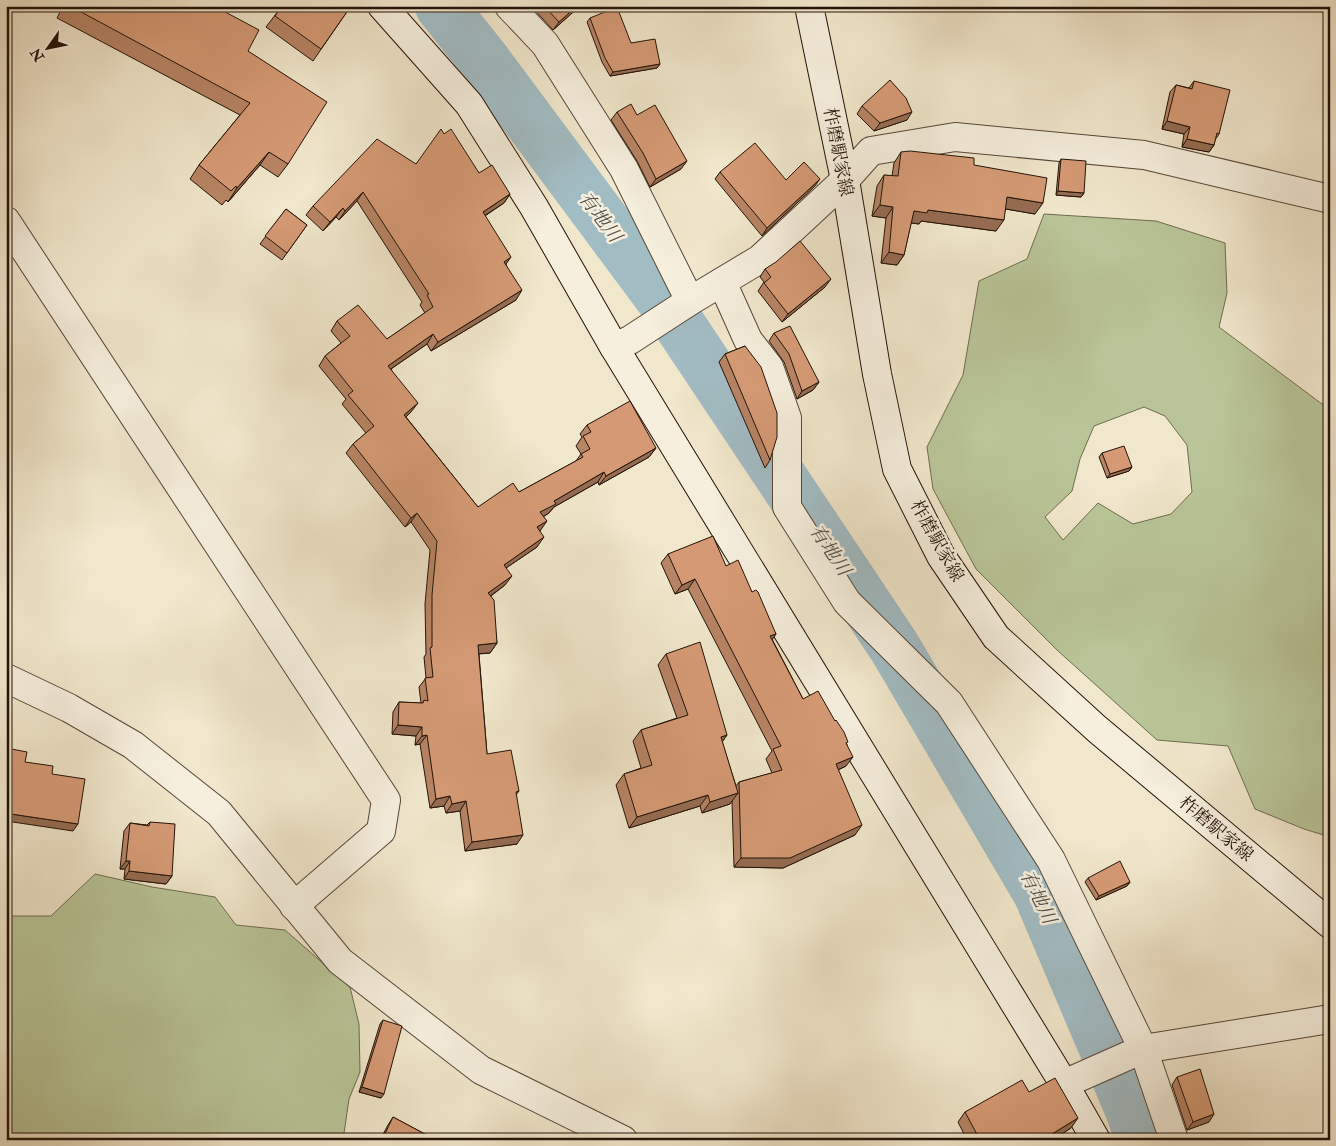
<svg xmlns="http://www.w3.org/2000/svg" width="1336" height="1146" font-family="'IM FELL Double Pica','Noto Serif JP',serif">
<rect width="100%" height="100%" fill="#f1e7cc"/>
<filter id="stains"><feTurbulence type="fractalNoise" baseFrequency=".004" numOctaves="4"/><feColorMatrix values="0 0 0 0 .2 0 0 0 0 .09 0 0 0 0 .02 0 0 0 .5 -.17"/></filter>
<radialGradient id="worn" r=".72"><stop offset=".6" stop-color="#630" stop-opacity="0"/><stop offset="1" stop-color="#630" stop-opacity=".3"/></radialGradient>
<g fill="#b9c598" stroke="#6e6c50" fill-rule="evenodd">
<path d="M1044,214L1156,221L1225,243L1227,293L1219,327L1330,410V837L1304,829L1255,809L1228,746L1157,740L1057,650L976,569L933,489L927,447L963,375L979,281L1027,259ZM1144,407L1165,416L1187,445L1192,492L1171,514L1133,524L1098,503L1063,540L1045,517L1072,491L1080,459L1094,426Z"/>
<path d="M95,874L152,887L215,897L236,925L285,930L350,987L359,1024L360,1072L349,1099L343,1140H6V916H51Z"/>
</g>
<g fill="none" stroke-linecap="round" stroke-linejoin="round">
<path stroke="#a2bcc4" stroke-width="52" d="M441,6L484,60L667,306L895,648L1039,893L1132,1112L1141,1140"/>
<g stroke="#564739" stroke-width="30">
<g id="street">
<path d="M509,6L545,44L624,169L690,301"/>
<path d="M6,221L386,800L381,831L294,906"/>
<path d="M722,282L748,340L769,367L787,418V507L847,602L949,703L1051,860L1143,1049L1174,1140"/>
<path d="M614,347L630,340L690,301L760,259L845,180L871,151L955,137L1144,155L1330,199"/>
<path d="M6,678L69,708L133,745L219,813L340,961L481,1070L623,1140"/>
<path d="M1064,1084L1143,1049L1330,1019"/>
</g>
</g>
<g stroke="#231208" stroke-width="30">
<g id="secondary">
<path d="M382,6L469,104L534,207L614,347L1064,1084L1096,1140"/>
<path d="M809,6L845,180L877,374L897,469L941,556L996,637L1097,729L1330,924"/>
</g>
</g>
<use href="#street" stroke="#f6efde" stroke-width="28"/>
<use href="#secondary" stroke="#f6efde" stroke-width="28"/>
</g>
<g fill="#b78465" stroke="#231208">
<path d="M63,6H214L248,51L288,164L278,177L260,165L228,202L226,200L222,205L190,179L199,165L240,115L57,18Z"/>
<path d="M282,6H351L313,61L266,27Z"/>
<path d="M531,6H580L553,30Z"/>
<path d="M590,18L631,43L660,64L657,68L610,76L602,62L587,22Z"/>
<path d="M1194,81L1219,134L1215,140L1214,145L1209,152L1182,147L1184,134L1162,129L1170,92L1176,85L1189,88Z"/>
<path d="M862,106L907,120L874,131L857,114Z"/>
<path d="M617,112L637,115L681,169L650,187L637,161L611,120Z"/>
<path d="M444,134L479,173L510,194L504,203L485,216L506,264L516,300L431,351L427,344L391,369L411,412L406,417L478,507L519,492L576,461L581,454L576,446L582,437L580,434L587,425L656,448L649,457L599,485L598,482L554,507L549,513L543,517L540,531L537,547L506,568L505,585L491,596L497,643L490,653L479,654L487,754L519,791L516,795L517,844L465,851L460,811L446,813L444,806L430,808L420,744L415,745L416,736L392,734L393,712L399,702L421,703L419,687L426,678L424,657L426,654L425,604L430,550L411,522L405,527L346,453L353,444L366,433L342,404L346,399L319,366L325,356L341,343L331,331L337,321L387,339L425,313L420,305L422,302L357,201L339,220L336,217L323,231L306,215L313,206L416,164Z"/>
<path d="M901,152L974,165L1035,214L1006,209L996,231L921,221L919,224L911,223L904,255L897,265L881,263L886,218L872,216L877,186L884,175L892,176L894,163Z"/>
<path d="M1061,159L1084,193L1081,197L1056,195L1059,163Z"/>
<path d="M720,172L786,180L815,186L762,236L715,179Z"/>
<path d="M286,209L307,225L282,260L260,244Z"/>
<path d="M765,269L825,287L782,322L758,291L764,282L760,277Z"/>
<path d="M774,333L819,382L813,390L797,399L784,362L769,341Z"/>
<path d="M745,346L770,460L765,468L719,362L725,354Z"/>
<path d="M1102,453L1132,467L1129,471L1107,478L1099,457Z"/>
<path d="M668,554L726,566L752,592L776,634L772,639L803,699L847,744L846,766L838,770L855,835L783,868L734,867L732,801L730,804L702,813L700,806L629,828L616,785L624,774L641,768L633,741L641,730L677,718L658,665L666,654L727,735L722,742L736,786L739,782L772,773L766,759L772,751L688,589L675,594L661,563Z"/>
<path d="M150,822L172,876L166,884L124,879L125,869H120L124,831L130,823L147,825Z"/>
<path d="M1088,878L1130,882L1127,886L1096,900L1085,882Z"/>
<path d="M383,1020L381,1098L359,1092L380,1024Z"/>
<path d="M1177,1077L1209,1122L1187,1130L1172,1085Z"/>
<path d="M1029,1092L1071,1128L1055,1138L1056,1140H967L958,1122L965,1112Z"/>
<path d="M393,1117L436,1140H380L388,1125Z"/>
</g>
<g fill="#956c52" stroke="#231208">
<path d="M577,6H580L553,30L559,22Z"/>
<path d="M660,64L657,68L610,76L613,72Z"/>
<path d="M912,112L907,120L874,131L880,123Z"/>
<path d="M1167,121L1190,127L1184,134L1162,129Z"/>
<path d="M1187,139L1214,145L1209,152L1182,147Z"/>
<path d="M269,152L260,165L228,202L237,188Z"/>
<path d="M687,161L681,169L650,187L656,179Z"/>
<path d="M820,179L815,186L762,236L767,228Z"/>
<path d="M1058,191L1084,193L1081,197L1056,195Z"/>
<path d="M363,192L357,201L339,220L345,211Z"/>
<path d="M510,194L504,203L476,221L483,212Z"/>
<path d="M1007,197L1043,203L1035,214L1000,208Z"/>
<path d="M880,205L893,207L886,218L872,216Z"/>
<path d="M343,208L336,217L323,231L330,222Z"/>
<path d="M928,210L1004,220L996,231L921,221L919,224L906,222L914,211Z"/>
<path d="M889,252L904,255L897,265L881,263Z"/>
<path d="M511,257L504,267V262Z"/>
<path d="M831,279L825,287L782,322L788,314Z"/>
<path d="M522,290L516,300L431,351L438,342Z"/>
<path d="M433,334L427,344L382,375L388,366Z"/>
<path d="M819,382L813,390L797,399L802,391Z"/>
<path d="M418,403L411,412L398,424L404,415Z"/>
<path d="M656,448L649,457L599,485L606,476Z"/>
<path d="M1132,467L1129,471L1107,478L1110,474Z"/>
<path d="M604,472L598,482L554,507L549,513L534,522L540,512L554,501Z"/>
<path d="M417,513L411,522L405,527L411,518Z"/>
<path d="M547,521L540,531L531,537L537,527Z"/>
<path d="M544,537L537,547L497,574L504,565Z"/>
<path d="M512,576L505,585L482,602L488,593Z"/>
<path d="M695,579L688,589L675,594L682,585Z"/>
<path d="M776,634L770,643V636Z"/>
<path d="M497,643L490,653L472,654L478,645Z"/>
<path d="M398,725L422,727L416,736L392,734Z"/>
<path d="M427,735L420,744L415,745L422,736Z"/>
<path d="M727,735L719,746L721,737Z"/>
<path d="M853,757L846,766L829,774L836,764Z"/>
<path d="M738,793L730,804L702,813L710,802Z"/>
<path d="M708,795L700,806L629,828L637,817Z"/>
<path d="M450,796L444,806L430,808L436,799Z"/>
<path d="M466,801L460,811L446,813L452,804Z"/>
<path d="M11,814L78,824L73,831L6,821Z"/>
<path d="M862,825L855,835L783,868L734,867L741,858Z"/>
<path d="M523,835L517,844L465,851L472,842Z"/>
<path d="M126,861H130L125,869H120Z"/>
<path d="M129,871L172,876L166,884L124,879Z"/>
<path d="M1130,882L1127,886L1096,900L1099,896Z"/>
<path d="M362,1087L384,1094L381,1098L359,1092Z"/>
<path d="M1214,1114L1209,1122L1187,1130L1193,1122Z"/>
<path d="M1078,1118L1071,1128L1053,1140L1052,1134Z"/>
</g>
<g fill="#d59a75" stroke="#231208">
<path d="M70,6H214L259,30L248,51L327,102L288,164L269,152L237,188L236,186L231,191L199,165L250,103Z"/>
<path d="M282,6H351L321,49L275,16Z"/>
<path d="M544,6H577L559,22Z"/>
<path d="M617,7L631,43L655,39L660,64L613,72L605,58L590,18Z"/>
<path d="M890,80L906,98L912,112L880,123L862,106Z"/>
<path d="M1194,81L1230,90L1219,134L1217,133L1214,145L1187,139L1190,127L1167,121L1176,85L1192,89Z"/>
<path d="M631,104L637,115L655,105L687,161L656,179L643,153L617,112Z"/>
<path d="M441,129L444,134L451,129L479,173L492,165L510,194L483,212L511,257L504,262L522,290L438,342L433,334L388,366L418,403L404,415L478,507L513,483L519,492L583,457L581,454L590,449L583,436L591,432L587,425L630,401L656,448L606,476L604,472L554,501L556,504L540,512L547,521L537,527L544,537L504,565L512,576L488,593L494,600L497,643L478,645L487,754L511,750L519,791L516,792L523,835L472,842L466,801L452,804L450,796L436,799L427,735L422,736V727L398,725L399,702L423,703L424,700L428,701L425,678L433,677L430,648L432,647V595L437,541L417,513L411,518L353,444L374,426L348,395L353,391L325,356L350,336L337,321L358,305L387,339L433,307L427,295L429,294L363,192L345,211L343,208L330,222L313,206L377,139L416,164Z"/>
<path d="M755,143L786,180L804,162L820,179L767,228L720,172Z"/>
<path d="M910,151L974,158V165L1047,178L1043,203L1007,197L1004,220L928,210L927,213L914,211L904,255L889,252L893,207L880,205L884,175L898,176L901,152Z"/>
<path d="M1061,159L1086,161L1084,193L1058,191Z"/>
<path d="M286,209L307,225L287,253L265,236Z"/>
<path d="M800,241L831,279L788,314L764,283L771,277L765,269L776,262Z"/>
<path d="M790,326L819,382L802,391L789,354L774,333Z"/>
<path d="M745,346L761,367L777,413V437L770,460L725,354Z"/>
<path d="M1124,446L1132,467L1110,474L1102,453Z"/>
<path d="M713,536L726,566L738,560L752,592L756,590L758,592L776,634L770,636L803,699L818,691L835,721L836,720L844,732L848,742L846,743L853,757L836,764L862,825L790,858H741L739,782L782,770L773,749L781,746L695,579L682,585L668,554Z"/>
<path d="M700,642L727,735L721,737L738,793L710,802L708,795L637,817L624,774L652,765L641,730L688,715L666,654Z"/>
<path d="M6,748L27,752L25,762L53,766L52,774L85,779L78,824L11,814L9,822H6Z"/>
<path d="M150,822L175,824L172,876L129,871L130,861H126L130,823L149,826Z"/>
<path d="M1120,861L1130,882L1099,896L1088,878Z"/>
<path d="M383,1020L402,1026L384,1094L362,1087Z"/>
<path d="M1200,1069L1214,1114L1193,1122L1177,1077Z"/>
<path d="M1055,1078L1078,1118L1052,1134L1056,1140H980L965,1112L1022,1080L1029,1092Z"/>
<path d="M393,1117L436,1140H382Z"/>
<path d="M576,1137L581,1140H574Z"/>
</g>
<g text-anchor="middle" dominant-baseline="central" stroke-width="5" stroke-linejoin="round" paint-order="stroke">
<g font-size="18" fill="#231208" stroke="#f6efde">
<text transform="translate(838 152) rotate(79)">柞磨駅家線</text>
<text transform="translate(937 541) rotate(61)">柞磨駅家線</text>
<text transform="translate(1216 829) rotate(40)">柞磨駅家線</text>
</g>
<g font-size="19" font-style="italic" fill="#4f4e4a" stroke="#f6efde">
<text transform="translate(600 217) rotate(53)">有地川</text>
<text transform="translate(830 550) rotate(56)">有地川</text>
<text transform="translate(1038 897) rotate(64)">有地川</text>
</g>
</g>
<rect width="1336" height="1146" fill="none" stroke="#f1e7cc" stroke-width="25"/>
<rect x="8" y="8" width="1321" height="1131" fill="none" stroke="#231208" stroke-width="2.5"/>
<rect x="12" y="12" width="1311" height="1121" fill="none" stroke="#231208"/>
<g transform="translate(48 48) rotate(237)" stroke="#f6efde" stroke-width="4" paint-order="stroke">
<path d="M0-4L9 19L0 12L-9 19Z" fill="#231208"/>
<text y="-8" font-size="14" font-weight="bold" text-anchor="middle" fill="#231208">N</text>
</g>
<rect width="100%" height="100%" filter="url(#stains)"/>
<rect width="100%" height="100%" fill="url(#worn)"/>
</svg>
